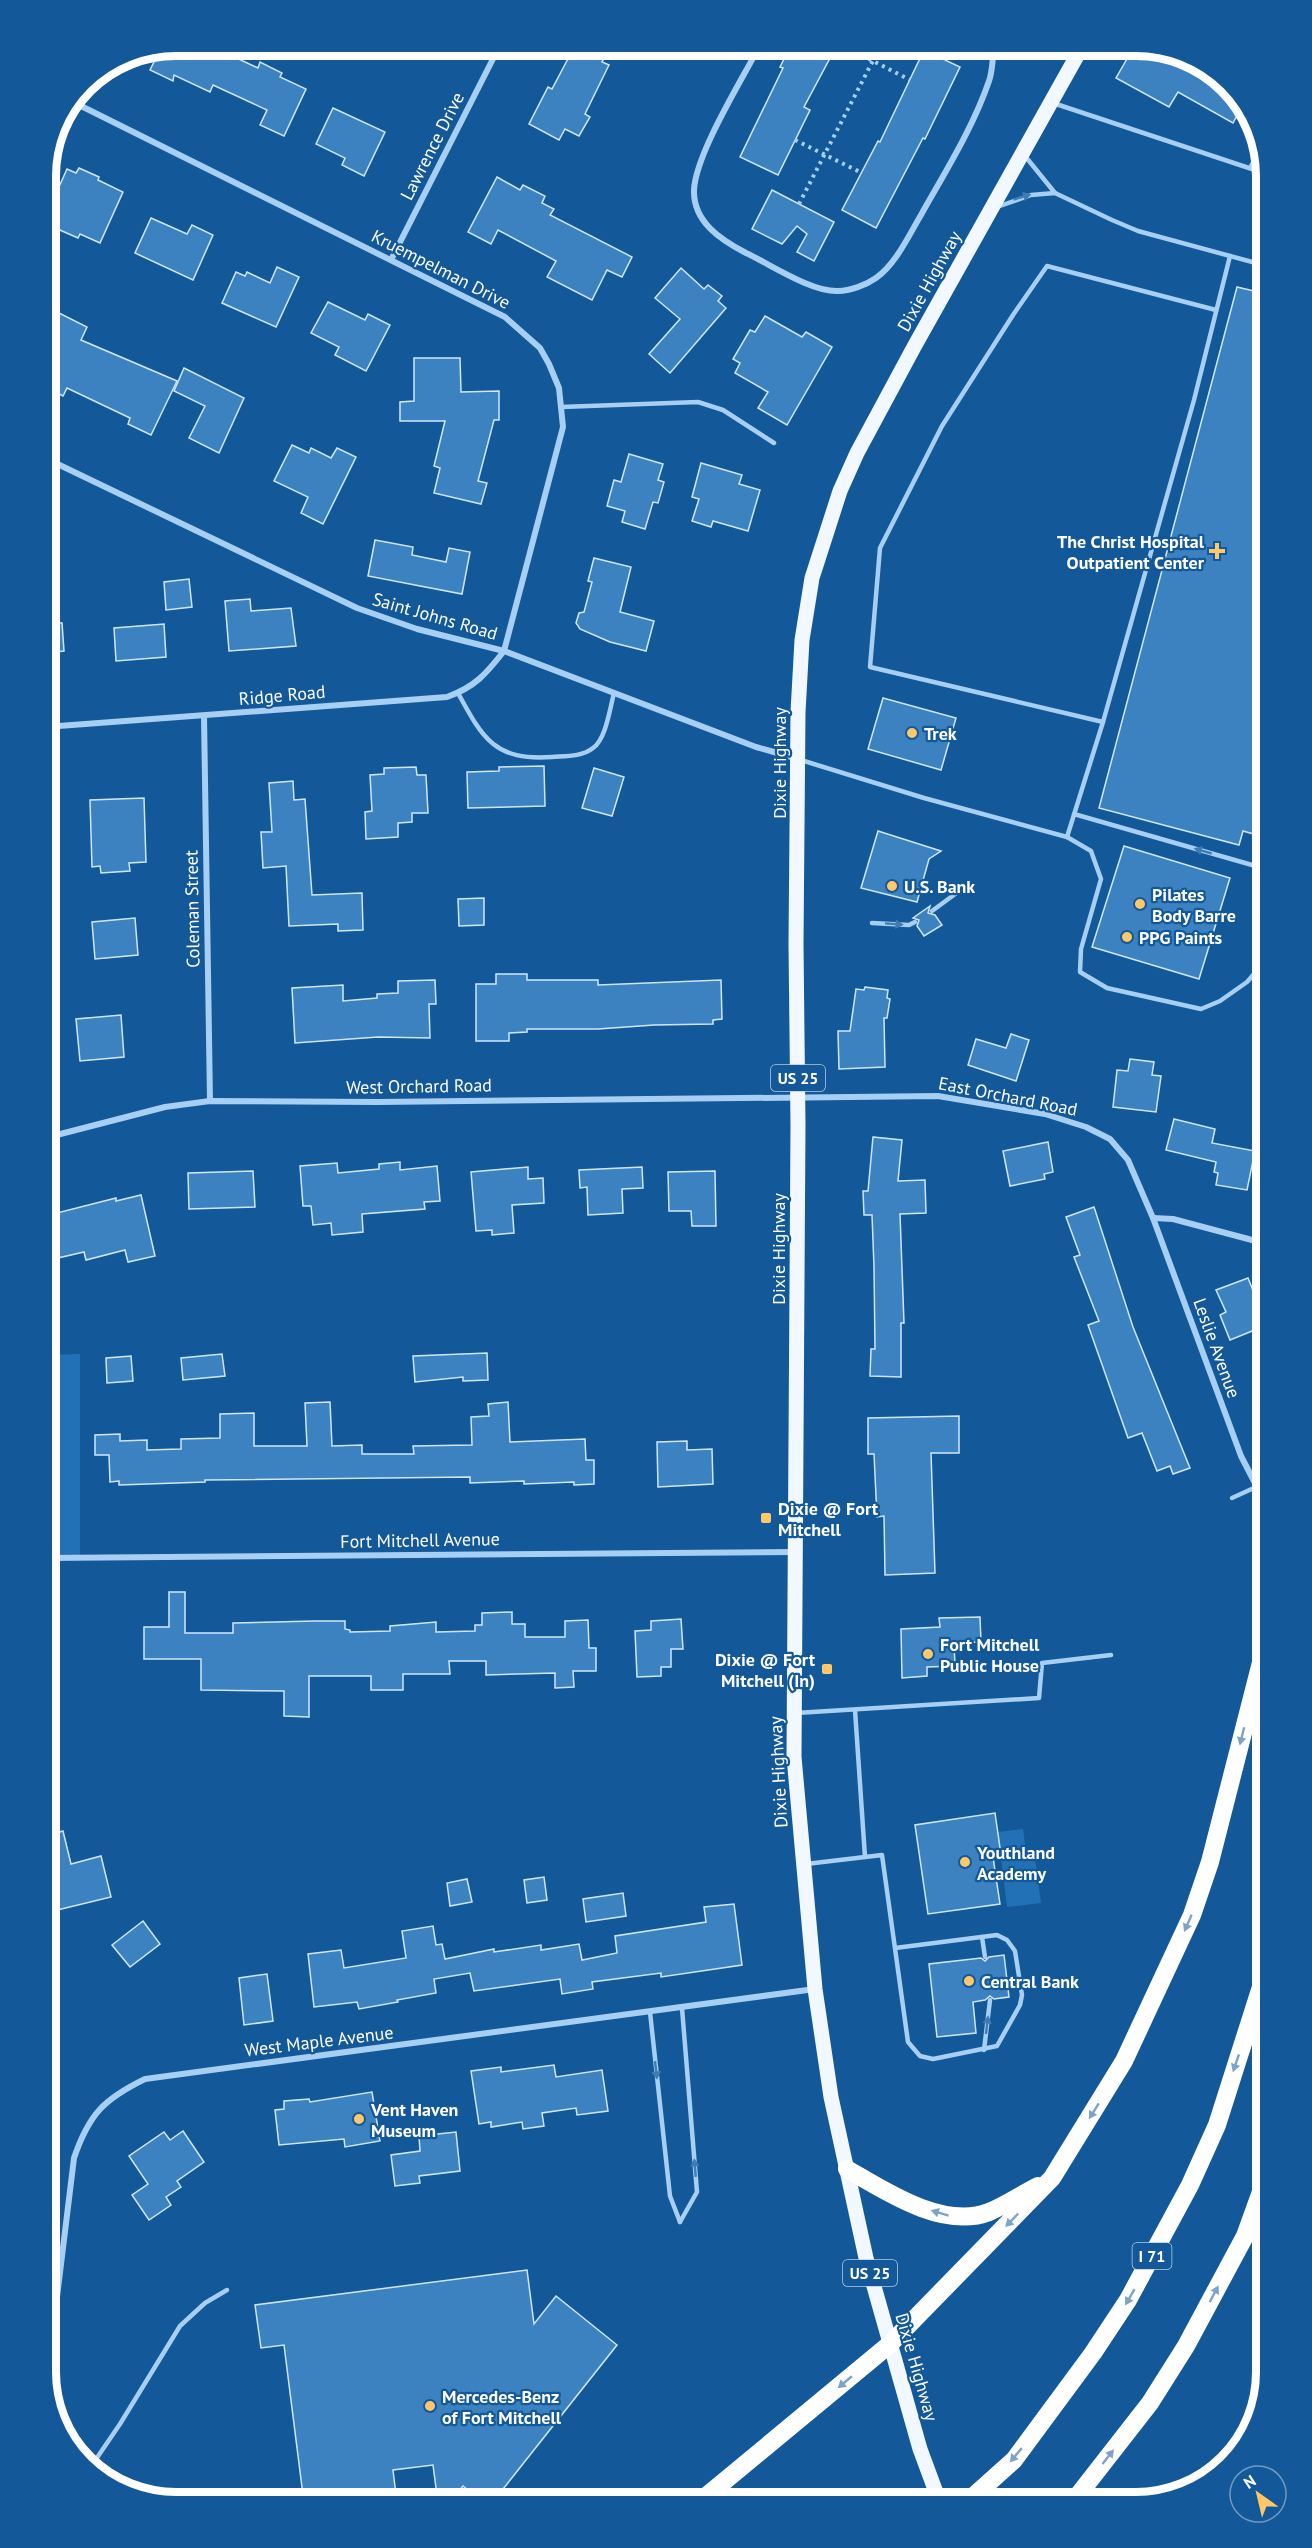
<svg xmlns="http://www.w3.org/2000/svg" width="1312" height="2548" font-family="'PT Sans',sans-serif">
<rect width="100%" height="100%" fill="#135899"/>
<g fill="#2271b6">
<path d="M80,1354V1558H45V1355Z"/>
<path d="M1023,1829L1026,1852L1034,1851L1041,1903L1007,1907L998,1832Z"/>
</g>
<g fill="#3c82c1" stroke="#cee7fd" stroke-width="1.5">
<path d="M176,45H209L258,68L260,62L282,73L280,77L306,89L284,136L260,125L267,110L213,85L210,92L174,75L173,81L150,70L161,48Z"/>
<path d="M583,45H611L602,62L609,65L585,114L590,117L579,136L565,129L559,140L529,124L548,87L552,89L570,55L577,58Z"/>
<path d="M791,45H837L804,107L810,110L778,175L740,157L783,68L780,67Z"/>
<path d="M1135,45H1145L1216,72L1242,106L1233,123L1178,92L1169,107L1116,78Z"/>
<path d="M924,50L960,67L925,139L923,138L876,228L842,210L878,141L880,142Z"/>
<path d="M333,108L385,132L364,176L342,165L345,158L316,144Z"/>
<path d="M79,168L99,177L98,180L123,192L100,243L80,234L78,238L53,227L56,220L46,216L67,169L76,173Z"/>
<path d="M497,177L520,190L523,185L545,196L542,203L554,209L550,215L632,257L622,277L607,270L592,300L547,277L556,261L498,230L491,244L468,232Z"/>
<path d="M772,190L834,222L814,261L797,252L807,234L797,226L782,244L752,229Z"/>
<path d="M151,218L187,234L192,225L213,235L193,280L135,253Z"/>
<path d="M277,267L299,277L276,327L222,303L236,272L245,276L247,272L270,283Z"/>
<path d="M681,268L704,289L708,285L722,296L718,301L726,308L670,373L649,354L680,319L655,298Z"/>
<path d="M1237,287L1267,294V838L1243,831L1239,845L1099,808Z"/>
<path d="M328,302L365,320L368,314L390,325L366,371L335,355L339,347L311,333Z"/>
<path d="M57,312L87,327L81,340L177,381L151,435L128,424L130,418L67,388L63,396L45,387V320L52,323Z"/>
<path d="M765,316L802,337L806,332L832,347L787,425L758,408L768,392L735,373L740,363L733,359L750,330L755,332Z"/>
<path d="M414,358H460L461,392L499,391V420H494L478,481L487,483L481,504L434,493L440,468L434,466L445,421H400V402L414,401Z"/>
<path d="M184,368L244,398L219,453L189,438L205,406L174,391Z"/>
<path d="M292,445L309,453L311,448L331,458L337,448L356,457L323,524L301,513L308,497L274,481Z"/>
<path d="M629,454L663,464L658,480L664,482L658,503L653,502L645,529L622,522L625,511L607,506L614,480L621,482Z"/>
<path d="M701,463L742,475L739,484L760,490L748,531L713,521L711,527L692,521L699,499L692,497Z"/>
<path d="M375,540L413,547L412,555L446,562L449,548L470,552L462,594L368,576Z"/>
<path d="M594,558L631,567L620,612L654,621L646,651L610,642L580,629L576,623L579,613L584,612L592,582L588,581Z"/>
<path d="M189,579L192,607L166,610L164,582Z"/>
<path d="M250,599L251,611L291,608L296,646L229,651L225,601Z"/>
<path d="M45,623H62L64,651L45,653Z"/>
<path d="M164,624L166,657L116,661L114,628Z"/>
<path d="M883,698L956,718L941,770L868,749Z"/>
<path d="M544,766L545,806L468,808L467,772L499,771V767Z"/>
<path d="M416,767L417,775H426L428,813H412V822L398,823V837L366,839L365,812L372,811L370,775L384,774V768Z"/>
<path d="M594,768L624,777L612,816L582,808Z"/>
<path d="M293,781L294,800L305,799L312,895L362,893L363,930L338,931V924L289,926L286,866L263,868L261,832H272L269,783Z"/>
<path d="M144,798L146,862L129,863L130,871L101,873L100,866L92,867L90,800Z"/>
<path d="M878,831L941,851L929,859L917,902L861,888Z"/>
<path d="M1124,846L1230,878L1199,979L1092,947Z"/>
<path d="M484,898V925L459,926L458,899Z"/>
<path d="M930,906L928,913L935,915L942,925L924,936L917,926L919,920L913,918Z"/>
<path d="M135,918L138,955L95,959L92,922Z"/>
<path d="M496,974H527V980H598V985L721,980L722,1019L713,1020V1024L654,1025L598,1029H527V1032L509,1033V1041H476V984H496Z"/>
<path d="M435,980L436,1004H429L430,1038L378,1037L295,1043L292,988L343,985V1001L377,998V994L398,993V981Z"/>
<path d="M865,987L888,990L887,998L890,999L887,1018H884L885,1067L839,1069L838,1031H850L856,989L864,990Z"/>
<path d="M121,1015L124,1057L80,1061L76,1019Z"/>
<path d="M1011,1034L1029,1040L1016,1081L968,1065L976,1039L1006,1048Z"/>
<path d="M1130,1059L1154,1062L1152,1075L1161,1076L1156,1112L1113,1107L1117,1070L1128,1071Z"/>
<path d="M1174,1119L1215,1129L1212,1143L1255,1151L1247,1190L1216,1185L1218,1173L1214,1172L1216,1162L1166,1150Z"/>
<path d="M873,1137L902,1140L898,1181L925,1180L926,1213L900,1214L904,1323H901V1377L870,1376L871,1349H875L874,1267L872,1215H864L863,1191H868Z"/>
<path d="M1048,1142L1053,1172L1044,1174L1045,1179L1010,1186L1003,1151Z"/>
<path d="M400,1162V1170L437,1166L440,1201L424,1202L425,1209L362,1214L363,1232L332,1235L331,1223L313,1225L311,1206H303L300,1166L337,1163L338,1173L379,1169V1164Z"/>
<path d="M528,1167V1179L543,1178L544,1203L512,1205L514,1233L492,1235V1230L476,1231L471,1172Z"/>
<path d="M642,1167L643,1188L622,1189L623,1213L588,1215L587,1187L580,1188L579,1170Z"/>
<path d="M253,1171L255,1207L189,1209L188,1173Z"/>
<path d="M715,1171L716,1226H692L691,1211H669L668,1172Z"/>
<path d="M141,1195L155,1256L128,1262L125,1250L86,1260L84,1252L45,1261V1216L116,1198V1201Z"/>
<path d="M1094,1207L1133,1327L1190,1468L1173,1474L1170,1466L1157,1471L1142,1433L1128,1438L1088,1325L1099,1321L1074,1257L1080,1255L1066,1217Z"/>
<path d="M1248,1278L1267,1325L1230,1340L1220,1315L1226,1312L1216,1290Z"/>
<path d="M487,1353L488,1380L463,1381V1377L415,1382L413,1356Z"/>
<path d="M222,1354L225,1376L183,1380L181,1358Z"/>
<path d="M131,1356L133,1381L107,1383L106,1358Z"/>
<path d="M330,1402L332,1446L362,1445V1454H414L413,1446L472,1445L471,1417L489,1416L488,1404L508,1402L510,1442L585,1439L586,1460H594V1484L574,1485V1482L524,1484V1481L470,1483V1477L205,1480V1482L119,1485V1481L110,1482L109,1455H95V1435L120,1434V1441L147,1440V1450L181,1449V1439L220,1438V1414L254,1413V1446H307L305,1403Z"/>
<path d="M959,1416V1453H931L935,1573L885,1575L884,1516L877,1517L874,1454H868V1418Z"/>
<path d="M687,1441V1450L712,1449L713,1484L658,1487L657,1442Z"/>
<path d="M169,1592H185V1633H233V1623L314,1621H345V1629L350,1630V1632L390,1631V1626L436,1622V1632L475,1631V1625H482V1613L512,1612V1624H525V1637H565V1621L588,1620L589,1648H596V1671H573L574,1687L555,1688V1673L486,1675V1661H449L450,1674H403V1690H371V1676H309V1717L284,1716V1691L201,1690V1659H144V1627H169Z"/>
<path d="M980,1617L981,1642L954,1643L955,1666L927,1667V1676L902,1678L901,1629L940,1627L939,1618Z"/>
<path d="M681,1619L683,1649H671V1667H661V1676L637,1677L635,1631L651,1630V1621Z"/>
<path d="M995,1813L1001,1855L993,1857L1000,1904L928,1914L915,1825Z"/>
<path d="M63,1831L71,1864L101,1856L111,1897L45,1913V1836Z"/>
<path d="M544,1877L547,1900L527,1903L524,1880Z"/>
<path d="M467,1879L472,1902L450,1906L447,1883Z"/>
<path d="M623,1893L626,1916L586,1922L583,1899Z"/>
<path d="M734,1904L742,1965L661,1977V1973L592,1982L593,1989L562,1994L560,1979L474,1991L470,1973L434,1979L436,1993L397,2000L398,2002L359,2009L357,2002L314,2007L308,1954L341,1950L344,1968L406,1958L402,1931L433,1926L436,1945L442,1944L445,1959L494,1949V1952L541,1945V1950L579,1944L582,1960L617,1953L615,1936L706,1922L704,1907Z"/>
<path d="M143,1921L160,1944L130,1967L112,1945Z"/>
<path d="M1004,1955L1009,1997L994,1999L990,1996L985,2000L973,2002L976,2033L937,2037L929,1964L981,1958L985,1961L989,1957Z"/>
<path d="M267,1974L273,2021L244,2025L239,1978Z"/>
<path d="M554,2065L556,2077L602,2070L608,2111L577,2115L576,2108L542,2113L544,2126L523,2129L522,2122L491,2127V2122L479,2124L471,2071L501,2067V2072Z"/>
<path d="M372,2092L380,2141L345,2147L344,2139L279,2145L275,2110L284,2109V2101L309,2099L310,2102Z"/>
<path d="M183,2131L204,2162L177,2181L181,2187L166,2197L171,2205L149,2220L132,2195L148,2184L129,2156L164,2132L170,2140Z"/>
<path d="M456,2132L460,2171L419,2176L420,2183L395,2186L391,2155L420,2151L419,2136Z"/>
<path d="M527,2270L534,2324L556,2296L617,2345L492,2503H484L463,2486L449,2503H438L433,2465L393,2470L397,2503H304L284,2345L261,2348L255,2305Z"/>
</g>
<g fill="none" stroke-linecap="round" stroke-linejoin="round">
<g stroke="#a6cff3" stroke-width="4" stroke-dasharray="3 4.5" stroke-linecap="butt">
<path d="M842,45L910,80"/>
<path d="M795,140L862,173"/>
<path d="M799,204L881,45"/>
</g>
<g stroke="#a6cff3" stroke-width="4.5">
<path d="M1053,103L1267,174"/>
<path d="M1025,156L1055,193L1112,220L1138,231L1267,266"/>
<path d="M1250,168L1261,148"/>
<path d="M997,207L1031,195L1055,193"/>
<path d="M561,407L698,402L723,410L774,443"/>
<path d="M458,693C483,739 495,761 552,757C565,756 582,757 593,748C606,739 610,708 614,693"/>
<path d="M1103,722L870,667L880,548L942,426L1013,315L1047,266L1216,310"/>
<path d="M801,760L924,798L1067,837L1091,851L1101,879L1081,949L1080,972L1107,988L1201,1009L1220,1001L1247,982L1267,959"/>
<path d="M1074,814L1259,867"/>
<path d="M1067,837L1103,722L1194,400L1230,256"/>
<path d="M932,911L966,886"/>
<path d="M872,923L909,925L915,922"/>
<path d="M1232,1498L1267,1482"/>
<path d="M855,1710L865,1857"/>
<path d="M796,1713L1039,1698L1042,1663L1111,1655"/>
<path d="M806,1864L882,1855L908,2042L920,2056L933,2059L997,2046L1020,2005L1022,1995L1015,1951L1007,1940L997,1935L895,1948"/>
<path d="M982,1937L985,1957"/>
<path d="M650,2012L670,2196L680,2222"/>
<path d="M984,2050L990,2000"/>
<path d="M680,2222L697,2192L682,2008"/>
<path d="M90,2468L120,2424L180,2326L205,2303L227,2290"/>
</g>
<g stroke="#a6cff3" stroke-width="6">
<path d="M760,45C742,80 696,153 694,190C693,222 721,240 746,253C770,264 811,292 838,291C850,291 866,285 876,278C896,264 909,235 921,215C945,172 973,128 989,81C993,70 992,57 995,45"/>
<path d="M1063,45L1078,53"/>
<path d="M391,260L500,45"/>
<path d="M45,458L357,608L417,629L504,651L756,747L795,758"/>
<path d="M204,716L210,1101"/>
<path d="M45,727L447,697C475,687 486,674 504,651L563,427L559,388L549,364L540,348L505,317L71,101"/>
<path d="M45,1138L165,1107L210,1101L378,1102L938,1096L1045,1114L1086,1127L1110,1139L1128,1160L1153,1218L1241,1456L1257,1487"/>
<path d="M1153,1218L1173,1219L1267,1244"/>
<path d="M45,1558L795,1552"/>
<path d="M45,2366L50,2354L74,2158C89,2114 104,2099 145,2079L815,1989"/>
</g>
<path stroke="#f2f8ff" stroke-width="15" d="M940,2503L920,2449L866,2258L831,2097L815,1989L794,1757L798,1125L796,944L798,712L802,640L812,578L840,491L857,453L914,347L1083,45"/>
<g stroke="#fff" stroke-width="18">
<path d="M847,2169C885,2191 943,2230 989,2212C1006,2205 1022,2194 1038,2186"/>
<path d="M698,2503L890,2344L1052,2178L1124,2061L1192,1915L1210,1862L1267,1639"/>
<path d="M966,2503L1014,2460L1093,2353L1128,2300L1190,2185L1217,2125L1267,1968"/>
<path d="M1072,2503L1150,2403L1186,2346L1245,2236L1267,2175"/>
</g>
</g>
<defs><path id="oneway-solid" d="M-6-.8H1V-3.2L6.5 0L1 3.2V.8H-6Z" transform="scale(1.5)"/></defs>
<g fill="#3f7cb4">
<use href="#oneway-solid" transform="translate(1022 197) rotate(-16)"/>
<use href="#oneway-solid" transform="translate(1203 851) rotate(-164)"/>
<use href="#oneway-solid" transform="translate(894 924) rotate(4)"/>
<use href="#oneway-solid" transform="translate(987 2025) rotate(-83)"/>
<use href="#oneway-solid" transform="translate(656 2070) rotate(84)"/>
<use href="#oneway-solid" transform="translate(695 2168) rotate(-95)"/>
</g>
<g fill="#7da3c7">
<use href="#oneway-solid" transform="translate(1242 1736) rotate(104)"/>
<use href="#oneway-solid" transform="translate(1188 1923) rotate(114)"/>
<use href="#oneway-solid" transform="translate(1236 2063) rotate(109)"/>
<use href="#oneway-solid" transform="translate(1094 2111) rotate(122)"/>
<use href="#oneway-solid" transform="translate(940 2213) rotate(-163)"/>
<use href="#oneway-solid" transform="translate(1012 2220) rotate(134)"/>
<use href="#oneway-solid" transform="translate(1214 2294) rotate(-62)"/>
<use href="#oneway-solid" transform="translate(1130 2297) rotate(120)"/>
<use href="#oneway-solid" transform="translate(845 2382) rotate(140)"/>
<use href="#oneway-solid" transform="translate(1016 2455) rotate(130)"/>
<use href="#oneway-solid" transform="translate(1108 2457) rotate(-52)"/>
</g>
<g fill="#ffc768" stroke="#135899" stroke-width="2">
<path d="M1214 542h6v6h6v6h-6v6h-6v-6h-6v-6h6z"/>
<circle cx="912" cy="733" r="6"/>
<circle cx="892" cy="886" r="6"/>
<circle cx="1140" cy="904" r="6"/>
<circle cx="1127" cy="937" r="6"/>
<rect x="760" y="1512" width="12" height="12" rx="3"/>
<circle cx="928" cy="1654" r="6"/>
<rect x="821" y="1663" width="12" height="12" rx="3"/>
<circle cx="965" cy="1862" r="6"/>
<circle cx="969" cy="1981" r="6"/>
<circle cx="359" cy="2119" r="6"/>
<circle cx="430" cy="2406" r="6"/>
</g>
<g text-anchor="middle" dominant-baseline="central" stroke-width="4.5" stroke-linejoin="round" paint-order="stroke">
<g fill="#135899" stroke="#b8cde0" stroke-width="1.5">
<rect x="771" y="1065" width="54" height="26" rx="4.5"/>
<rect x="1132.5" y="2243" width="39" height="26" rx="4.5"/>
<rect x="843" y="2260" width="54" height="26" rx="4.5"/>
</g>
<g font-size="16" font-weight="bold" fill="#fff">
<text x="798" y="1078">US 25</text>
<text x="1152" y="2256">I 71</text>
<text x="870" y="2273">US 25</text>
</g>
<g font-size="18" fill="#fff" stroke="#135899">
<text transform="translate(432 146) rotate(-63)">Lawrence Drive</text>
<text transform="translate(441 269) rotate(27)">Kruempelman Drive</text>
<text transform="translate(929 281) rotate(-61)">Dixie Highway</text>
<text transform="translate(435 616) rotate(16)">Saint Johns Road</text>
<text transform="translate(282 695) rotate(-5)">Ridge Road</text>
<text transform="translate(779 763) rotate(-90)">Dixie Highway</text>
<text transform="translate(192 909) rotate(-91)">Coleman Street</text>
<text transform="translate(419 1086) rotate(-1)">West Orchard Road</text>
<text transform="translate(1008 1096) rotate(11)">East Orchard Road</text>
<text transform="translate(778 1249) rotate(-90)">Dixie Highway</text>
<text transform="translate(1217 1348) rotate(70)">Leslie Avenue</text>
<text transform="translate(420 1540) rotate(-1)">Fort Mitchell Avenue</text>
<text transform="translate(778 1772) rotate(-93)">Dixie Highway</text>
<text transform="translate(319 2041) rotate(-7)">West Maple Avenue</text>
<text transform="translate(917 2367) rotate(74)">Dixie Highway</text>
</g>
<g font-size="18" font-weight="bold" fill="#fff" stroke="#135899" text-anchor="start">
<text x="1204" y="541" text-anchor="end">The Christ Hospital<tspan x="1204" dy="21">Outpatient Center</tspan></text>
<text x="924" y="733">Trek</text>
<text x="904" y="886">U.S. Bank</text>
<text x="1152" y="894">Pilates<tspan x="1152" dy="21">Body Barre</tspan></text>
<text x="1139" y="937">PPG Paints</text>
<text x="778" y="1508">Dixie @ Fort<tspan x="778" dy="21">Mitchell</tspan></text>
<text x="940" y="1644">Fort Mitchell<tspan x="940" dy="21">Public House</tspan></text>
<text x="815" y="1659" text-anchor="end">Dixie @ Fort<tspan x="815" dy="21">Mitchell (In)</tspan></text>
<text x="977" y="1852">Youthland<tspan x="977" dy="21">Academy</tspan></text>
<text x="981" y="1981">Central Bank</text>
<text x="371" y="2109">Vent Haven<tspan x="371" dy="21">Museum</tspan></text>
<text x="442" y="2396">Mercedes-Benz<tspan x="442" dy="21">of Fort Mitchell</tspan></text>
</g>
</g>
<path d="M0 0H1312V2548H0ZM176 56H1136A120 120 0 0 1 1256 176V2372A120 120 0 0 1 1136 2492H176A120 120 0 0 1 56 2372V176A120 120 0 0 1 176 56Z" fill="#135899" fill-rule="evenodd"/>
<path fill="none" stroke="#fff" stroke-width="8" d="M176 56H1136A120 120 0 0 1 1256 176V2372A120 120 0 0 1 1136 2492H176A120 120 0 0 1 56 2372V176A120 120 0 0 1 176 56Z"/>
<g transform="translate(1258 2494) rotate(326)"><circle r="28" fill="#135899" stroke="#719bc2" stroke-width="1.5"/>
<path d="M0-4.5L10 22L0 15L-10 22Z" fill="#ffc768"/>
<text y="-9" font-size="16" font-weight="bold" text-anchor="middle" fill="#ffffff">N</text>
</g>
</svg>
